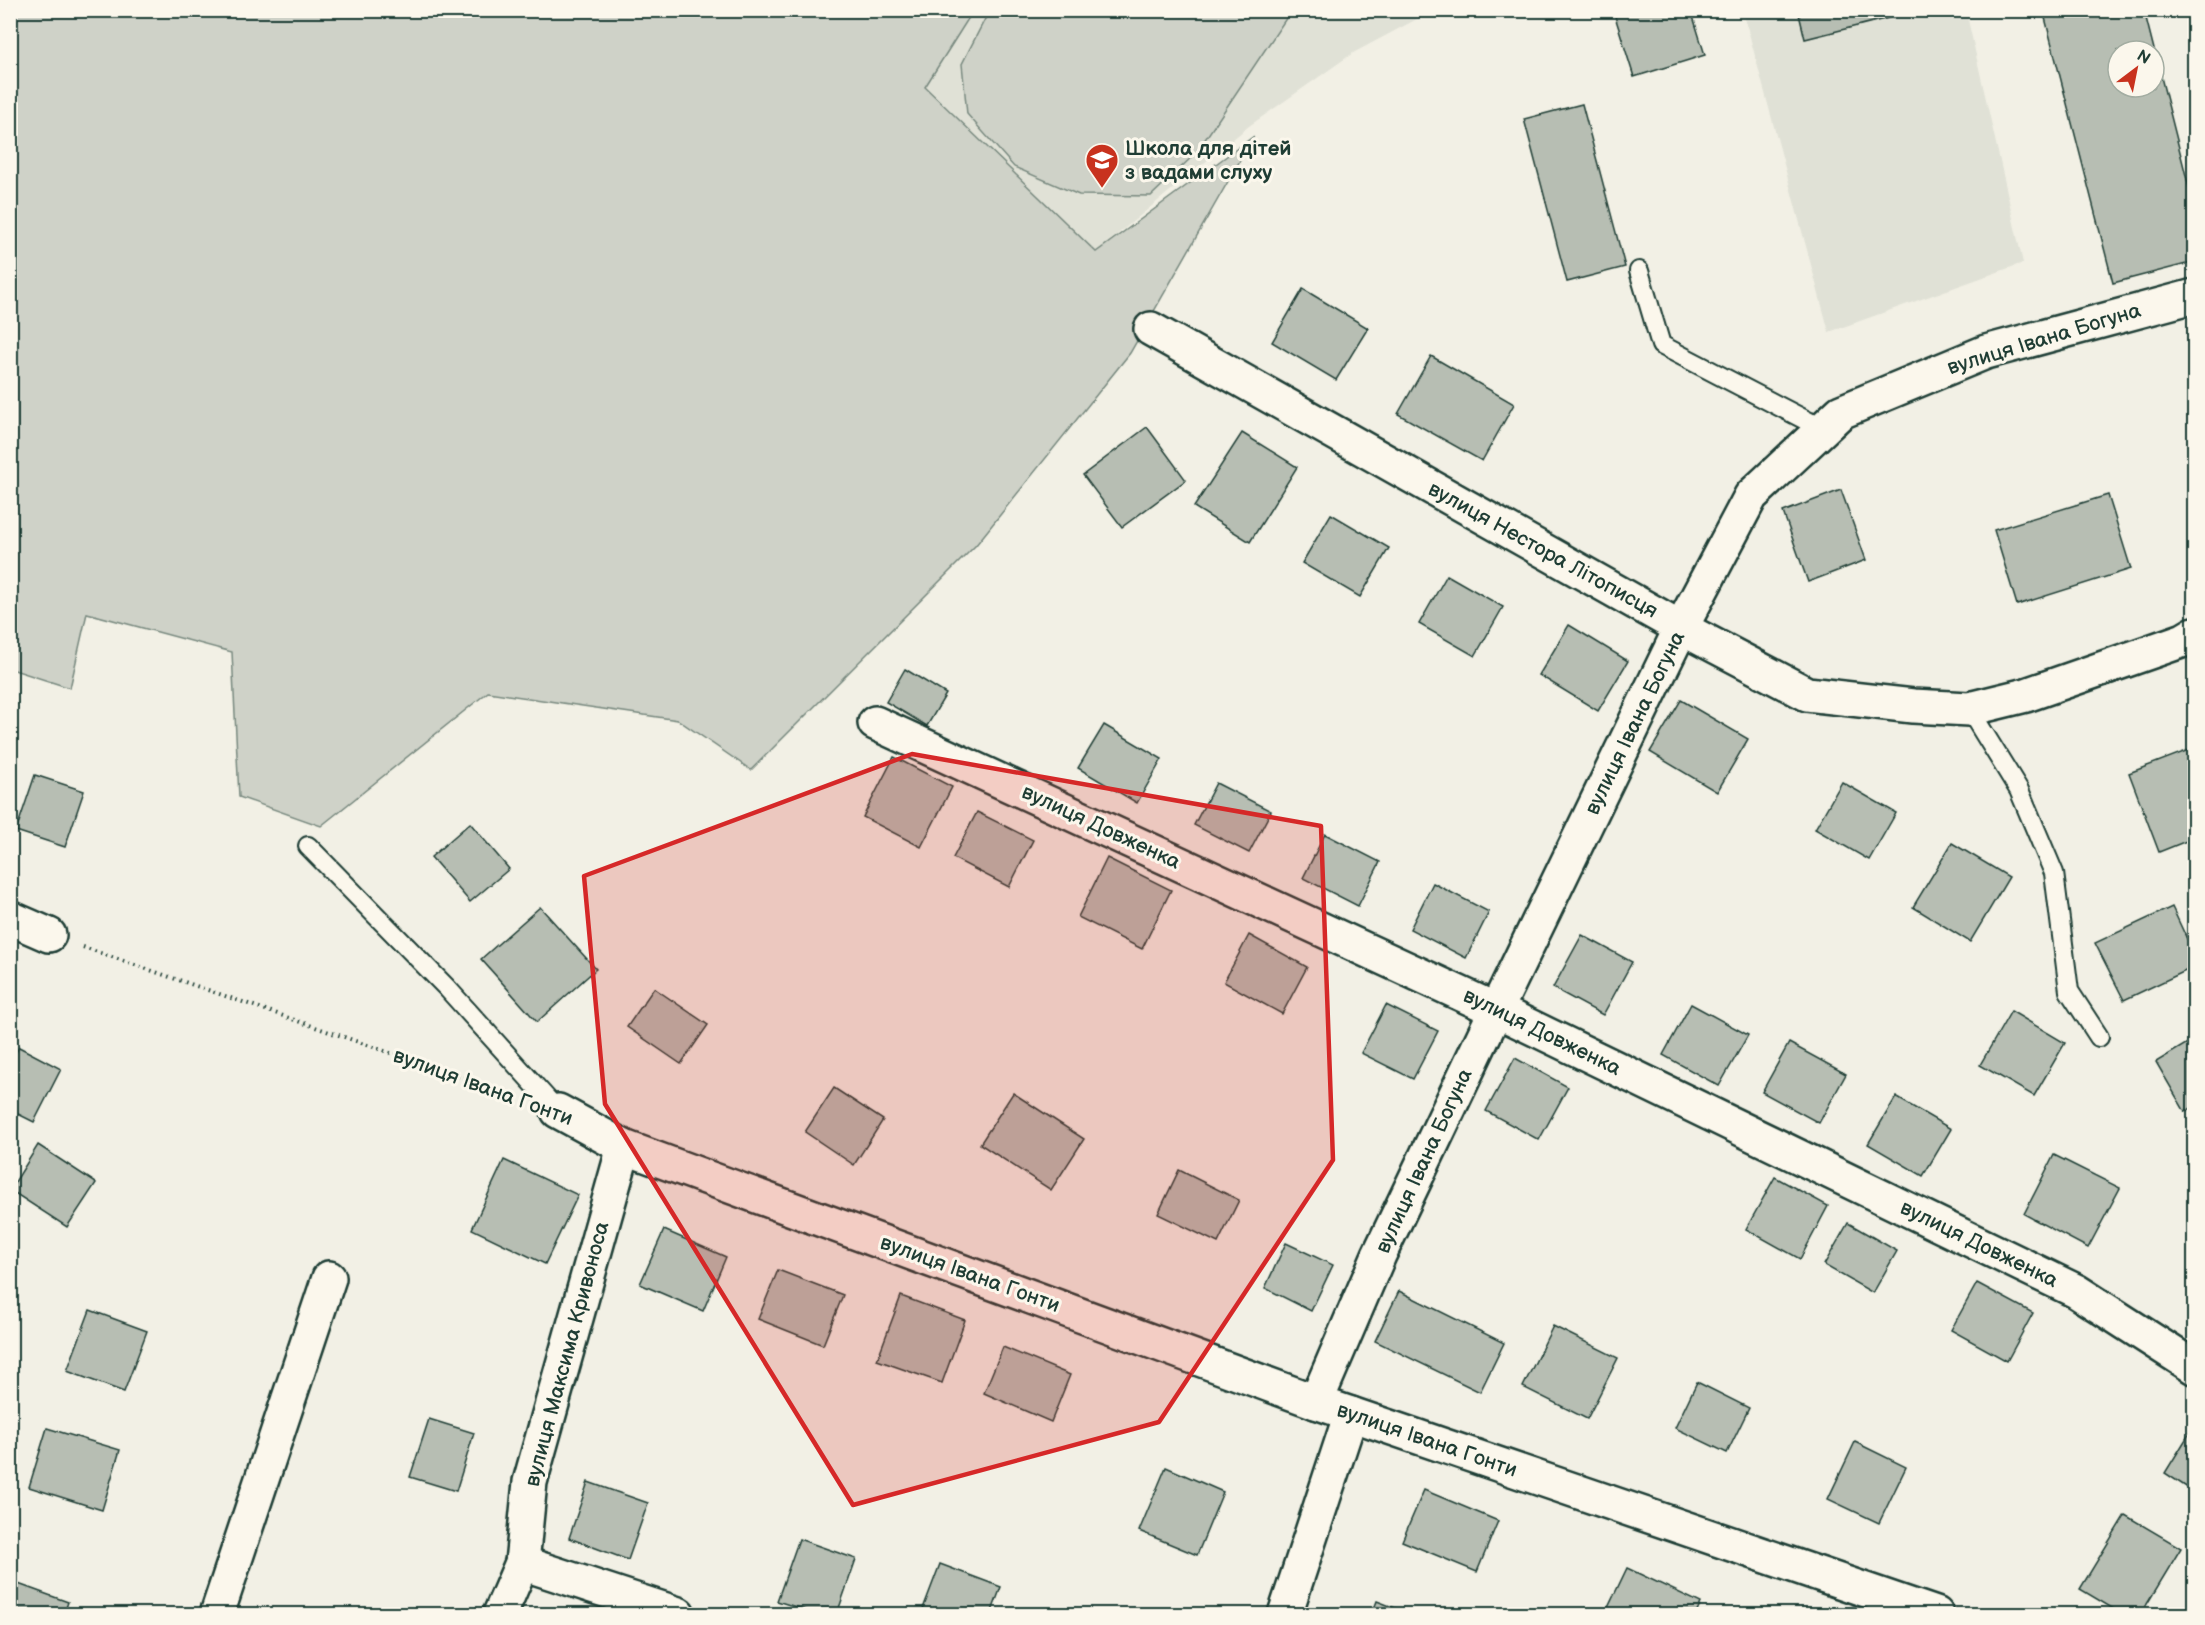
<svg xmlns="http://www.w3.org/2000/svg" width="2205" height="1625" font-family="'Balsamiq Sans',sans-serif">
<rect width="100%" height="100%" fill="#f2f0e5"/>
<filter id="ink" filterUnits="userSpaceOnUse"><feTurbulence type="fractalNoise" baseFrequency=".0167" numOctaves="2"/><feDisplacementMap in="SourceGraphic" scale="12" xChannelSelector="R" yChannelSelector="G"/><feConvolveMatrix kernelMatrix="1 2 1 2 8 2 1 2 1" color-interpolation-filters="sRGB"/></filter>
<g filter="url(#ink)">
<g fill="#e0e1d6">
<path d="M973,11H1432L1353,53L1249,126L1096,252L925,87Z"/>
<path d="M1743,11H1966L2023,263L1829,332Z"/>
</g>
<g fill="#cfd2c8" stroke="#77887e" stroke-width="1.5">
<path d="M11,11H973L925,87L1096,252L1254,136L1130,353L976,545L751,770L678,720L488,692L321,826L239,797L232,652L87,613L70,688L11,669Z"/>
<path d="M989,11V10L1291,11L1196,153L1151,196L1079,195L1014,167L967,114L962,64Z"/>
</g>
<g fill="#b7beb3" stroke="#1f3d34" stroke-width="1.5" fill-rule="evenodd">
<path d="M1613,10H1691L1705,55L1634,77Z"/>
<path d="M1798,10H1909V13L1805,39Z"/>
<path d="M2043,10H2144L2194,207V262L2113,283ZM2118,51H2154V87H2118Z"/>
<path d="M1582,104L1625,267L1567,282L1524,119Z"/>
<path d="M1303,289L1368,328L1336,380L1272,342Z"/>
<path d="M1431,356L1514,404L1482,461L1398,414Z"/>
<path d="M1147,427L1186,480L1122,527L1083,475Z"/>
<path d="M1242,433L1297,467L1250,542L1194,507Z"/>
<path d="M1841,490L1866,560L1808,582L1783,512Z"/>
<path d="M2108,495L2131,569L2017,605L1994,530Z"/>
<path d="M1331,514L1389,548L1360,597L1302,563Z"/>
<path d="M1447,575L1503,607L1475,656L1419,624Z"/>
<path d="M1569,625L1628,661L1598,711L1539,675Z"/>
<path d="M905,669L946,694L927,726L886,702Z"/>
<path d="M1681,700L1748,739L1717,792L1650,752Z"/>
<path d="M1104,725L1162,759L1137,803L1078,768Z"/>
<path d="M2194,748V838L2159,852L2129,773Z"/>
<path d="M894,757L952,787L921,847L863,817Z"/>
<path d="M35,775L84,791L65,847L16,831Z"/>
<path d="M1842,782L1896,813L1869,860L1815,829Z"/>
<path d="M1216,783L1271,811L1249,853L1194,825Z"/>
<path d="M977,812L1033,840L1009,887L953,858Z"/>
<path d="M470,823L509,869L470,902L431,857Z"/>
<path d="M1325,834L1380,862L1358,906L1303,878Z"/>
<path d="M1952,843L2009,877L1970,942L1913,907Z"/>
<path d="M1107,858L1171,890L1142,949L1078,917Z"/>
<path d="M1433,883L1489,912L1466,958L1410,929Z"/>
<path d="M540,907L596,969L537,1022L481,959Z"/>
<path d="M2172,907L2194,954V967L2124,1000L2095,943Z"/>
<path d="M1249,935L1307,967L1282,1014L1224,982Z"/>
<path d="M1582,935L1632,962L1603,1015L1553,988Z"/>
<path d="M654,988L708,1025L681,1064L627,1027Z"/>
<path d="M1691,1004L1748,1035L1719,1086L1663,1055Z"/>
<path d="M1386,1005L1438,1031L1413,1079L1361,1053Z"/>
<path d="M2011,1011L2065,1043L2034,1096L1980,1065Z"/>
<path d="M2194,1039V1106L2185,1112L2156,1062Z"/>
<path d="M1789,1043L1846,1074L1819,1123L1762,1092Z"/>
<path d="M19,1047L61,1069L34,1122L10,1110V1063Z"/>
<path d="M1515,1058L1568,1087L1539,1140L1486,1111Z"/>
<path d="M834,1088L883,1120L854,1165L805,1132Z"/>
<path d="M1013,1093L1084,1139L1051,1190L980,1144Z"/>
<path d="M1896,1097L1951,1129L1923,1176L1868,1144Z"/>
<path d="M38,1145L96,1183L67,1227L10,1190Z"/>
<path d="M2054,1155L2120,1188L2088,1248L2024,1214Z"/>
<path d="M504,1160L578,1195L545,1264L472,1229Z"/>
<path d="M1179,1170L1239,1200L1218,1243L1158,1214Z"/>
<path d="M1775,1177L1828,1206L1800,1259L1746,1229Z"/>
<path d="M1848,1223L1897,1251L1873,1293L1824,1265Z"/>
<path d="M664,1230L726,1257L703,1311L640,1284Z"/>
<path d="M1286,1243L1333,1265L1311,1311L1265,1288Z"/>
<path d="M778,1270L843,1295L823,1345L758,1319Z"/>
<path d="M1977,1283L2033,1313L2007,1361L1951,1330Z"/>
<path d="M1399,1291L1504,1343L1480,1392L1375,1341Z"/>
<path d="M901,1296L965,1320L942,1383L877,1360Z"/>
<path d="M90,1310L147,1331L124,1392L67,1371Z"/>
<path d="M1553,1326L1618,1358L1587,1419L1523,1387Z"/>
<path d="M1003,1347L1070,1375L1051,1422L984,1393Z"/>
<path d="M1697,1382L1749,1408L1727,1453L1675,1428Z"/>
<path d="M429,1419L474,1433L456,1491L410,1477Z"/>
<path d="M2194,1426V1492L2165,1473Z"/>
<path d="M47,1428L120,1450L102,1510L29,1487Z"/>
<path d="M1855,1442L1906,1467L1879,1523L1828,1499Z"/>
<path d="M1166,1467L1223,1492L1197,1555L1139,1531Z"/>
<path d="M588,1482L648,1503L628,1560L569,1538Z"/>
<path d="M1424,1490L1498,1521L1477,1572L1402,1541Z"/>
<path d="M2125,1515L2181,1548L2141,1614H2122L2080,1589Z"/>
<path d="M799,1539L856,1559L837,1614H818L777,1601Z"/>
<path d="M940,1564L1001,1587L991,1614H921Z"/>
<path d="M1627,1568L1701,1603L1696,1614H1605Z"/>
<path d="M10,1581L68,1602L64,1614H10Z"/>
<path d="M1377,1601L1411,1614H1372Z"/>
</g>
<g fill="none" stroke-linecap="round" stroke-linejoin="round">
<g stroke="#1f3d34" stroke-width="22">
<g id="lane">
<path d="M1639,271L1661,345L1823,429"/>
<path d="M1969,709L2019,790L2054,873L2069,991L2099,1037"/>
<path d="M308,846L447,988L558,1111"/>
</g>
</g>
<g stroke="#1f3d34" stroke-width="38">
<g id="street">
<path d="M1151,329L1681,628L1807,694L1913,706L1969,709L2026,695L2184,640L2194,634"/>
<path d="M875,723L1496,1010L2076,1291L2194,1367"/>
<path d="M10,918L49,935"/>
<path d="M558,1111L624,1147L1316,1402L1936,1614"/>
<path d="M1316,1402L1379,1255L1496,1010L1681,628L1751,496L1841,412L1986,352L2194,296"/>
<path d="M522,1563L678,1614"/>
<path d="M217,1614L329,1278"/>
<path d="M500,1614L522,1563L530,1482L624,1147"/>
<path d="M1285,1614L1351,1414"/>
</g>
</g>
<path stroke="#1f3d34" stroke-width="4" stroke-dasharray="1.5 4.5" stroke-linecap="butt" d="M83,947L495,1089"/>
<use href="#lane" stroke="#fbf7ec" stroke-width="18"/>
<use href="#street" stroke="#fbf7ec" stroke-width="33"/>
</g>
</g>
<path fill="#d62828" fill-opacity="0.2" stroke="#d62828" stroke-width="4.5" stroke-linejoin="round" d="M912,754L1321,826L1333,1160L1159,1422L853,1505L605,1104L584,876Z"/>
<defs>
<g id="school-pin" transform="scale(1.725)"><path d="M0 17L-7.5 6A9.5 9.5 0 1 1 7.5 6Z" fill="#c8321e" stroke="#fbf7ec"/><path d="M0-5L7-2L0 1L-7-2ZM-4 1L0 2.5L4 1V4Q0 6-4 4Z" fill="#fff"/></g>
</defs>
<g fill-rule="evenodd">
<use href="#school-pin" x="1102" y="160"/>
</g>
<g text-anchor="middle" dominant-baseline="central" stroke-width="6" stroke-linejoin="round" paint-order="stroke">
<g font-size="21" font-weight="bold" fill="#1f3d34" stroke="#fbf7ec" text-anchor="start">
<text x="1125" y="148">Школа для дітей<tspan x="1125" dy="24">з вадами слуху</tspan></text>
</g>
<g font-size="21" fill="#1f3d34" stroke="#fbf7ec">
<text transform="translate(2044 339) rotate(-17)">вулиця Івана Богуна</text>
<text transform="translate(1543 550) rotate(29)">вулиця Нестора Літописця</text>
<text transform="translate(1635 723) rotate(-64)">вулиця Івана Богуна</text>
<text transform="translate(1101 827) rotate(25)">вулиця Довженка</text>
<text transform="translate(1542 1032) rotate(26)">вулиця Довженка</text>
<text transform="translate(483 1087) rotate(20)">вулиця Івана Гонти</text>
<text transform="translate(1424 1161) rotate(-65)">вулиця Івана Богуна</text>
<text transform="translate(1979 1244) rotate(26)">вулиця Довженка</text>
<text transform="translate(970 1274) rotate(20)">вулиця Івана Гонти</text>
<text transform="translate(567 1354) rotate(-75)">вулиця Максима Кривоноса</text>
<text transform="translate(1427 1440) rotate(19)">вулиця Івана Гонти</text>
</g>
</g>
<rect width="2205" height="1625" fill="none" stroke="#fbf7ec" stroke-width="36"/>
<rect x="18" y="18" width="2169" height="1589" fill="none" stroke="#1f3d34" stroke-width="2" filter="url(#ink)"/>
<g transform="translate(2136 69) rotate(32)"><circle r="28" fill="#fbf7ec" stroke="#a3ada2" stroke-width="1.5"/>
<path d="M0-4.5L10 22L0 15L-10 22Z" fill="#c8321e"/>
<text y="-9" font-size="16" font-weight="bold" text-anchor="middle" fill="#1f3d34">N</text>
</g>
</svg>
